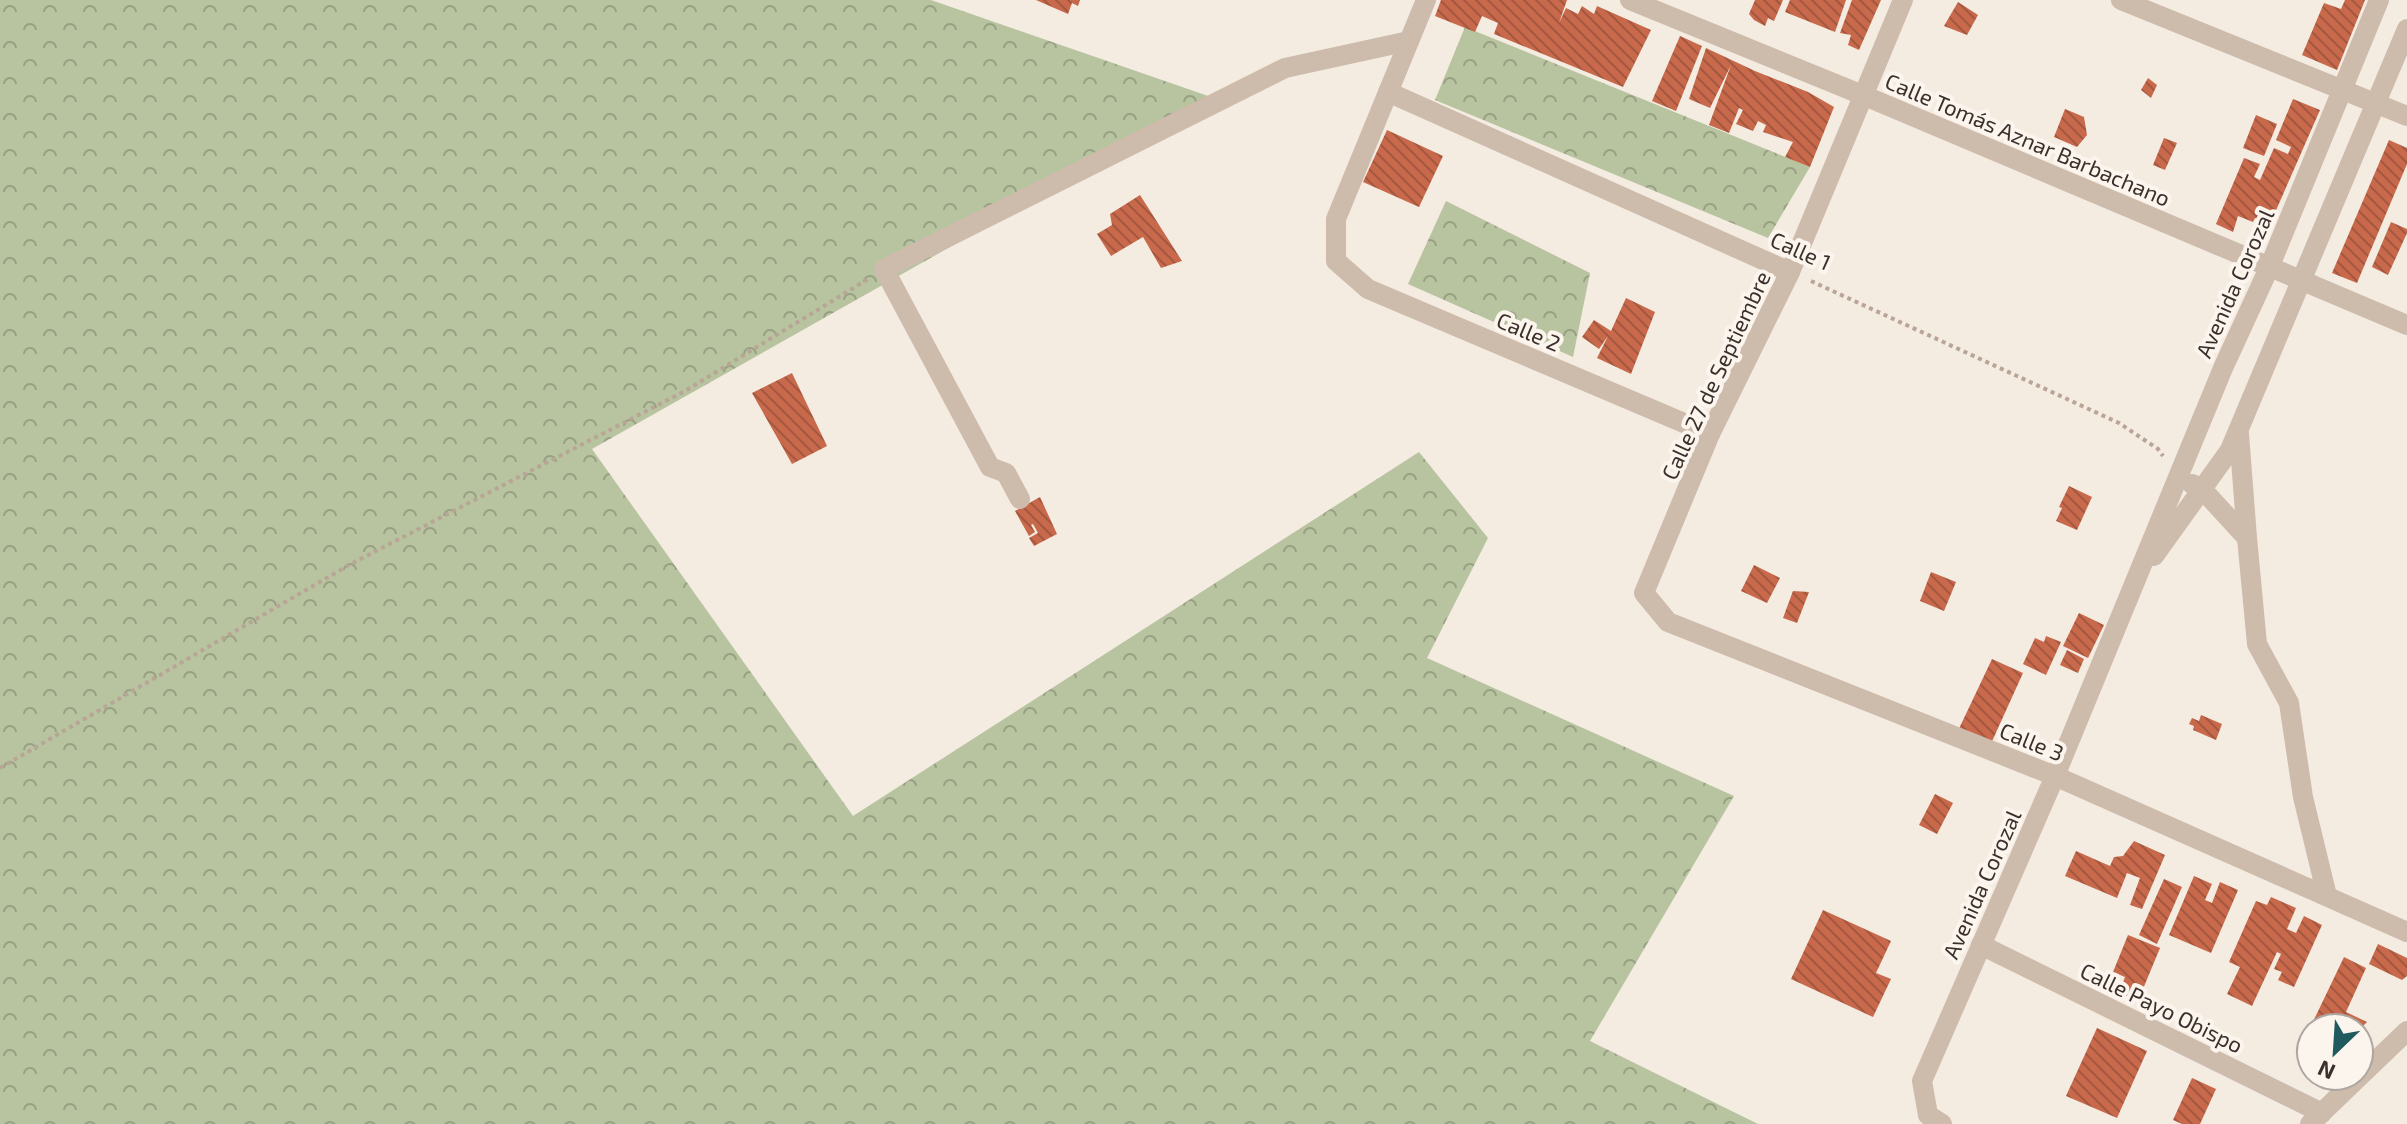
<svg xmlns="http://www.w3.org/2000/svg" width="2407" height="1124" font-family="'Exo 2',sans-serif">
<defs>
<pattern id="forest-crowns" width="20" height="18" patternUnits="userSpaceOnUse" patternTransform="scale(2)"><rect width="20" height="18" fill="#b8c4a0"/><path d="M2 6a3 3 0 1 1 6 0M12 15a3 3 0 1 1 6 0" fill="none" stroke="#97a083"/></pattern>
<pattern id="building-back-hatch" width="6" height="6" patternUnits="userSpaceOnUse" patternTransform="scale(2)"><rect width="6" height="6" fill="#c8694b"/><path d="M-1 5l2 2M0 0l6 6M5-1l2 2" fill="none" stroke="#a4573f"/></pattern>
</defs>
<rect width="100%" height="100%" fill="#f4ebe1"/>
<g fill="url(#forest-crowns)">
<path d="M0,0H931L1214,98L592,449L853,816L1419,452L1488,538L1427,658L1734,796L1590,1041L1758,1124H0Z"/>
<path d="M1465,27L1810,167L1768,238L1435,100Z"/>
<path d="M1446,201L1590,273L1573,357L1408,284Z"/>
</g>
<g fill="url(#building-back-hatch)">
<path d="M1036,0H1080L1078,6L1072,3L1068,14Z"/>
<path d="M1441,0H1567L1559,23L1566,8L1578,14L1582,6L1594,14L1597,6L1651,30L1623,87L1494,34L1498,23L1482,16L1475,32L1435,16Z"/>
<path d="M1755,0H1783L1774,21L1768,18L1765,26L1754,20L1749,14Z"/>
<path d="M1790,0H1846L1835,32L1785,12Z"/>
<path d="M1852,0H1881L1859,50L1848,45L1851,35L1840,33Z"/>
<path d="M2345,0H2365L2337,70L2302,55L2324,3L2341,9Z"/>
<path d="M1958,2L1978,15L1967,35L1944,26Z"/>
<path d="M1680,36L1702,46L1676,111L1652,101Z"/>
<path d="M1706,48L1755,71L1808,92L1834,107L1810,167L1785,157L1793,142L1763,132L1766,125L1758,121L1753,131L1736,124L1743,110L1739,108L1729,133L1709,125L1731,65L1710,108L1689,99Z"/>
<path d="M2148,78L2157,85L2151,98L2141,90Z"/>
<path d="M2293,99L2320,110L2270,224L2255,218L2253,222L2238,216L2233,232L2216,224L2244,158L2260,164L2254,177L2260,180L2274,148L2288,154L2291,147L2276,140Z"/>
<path d="M2065,109L2084,117L2087,135L2077,147L2054,137Z"/>
<path d="M2256,115L2277,124L2264,156L2243,148Z"/>
<path d="M1387,130L1443,156L1419,207L1363,182Z"/>
<path d="M2164,138L2177,143L2165,170L2153,165Z"/>
<path d="M2389,140L2407,148V164L2357,283L2332,273Z"/>
<path d="M1140,195L1182,261L1161,268L1143,237L1111,256L1097,234L1112,225L1110,214Z"/>
<path d="M2391,222L2407,229V233L2388,275L2372,267Z"/>
<path d="M1626,298L1655,312L1631,374L1597,358L1608,336L1599,349L1582,337L1594,320L1611,331Z"/>
<path d="M792,373L827,446L792,464L752,393Z"/>
<path d="M2069,486L2092,497L2077,530L2056,521L2062,508L2059,507Z"/>
<path d="M1040,497L1057,534L1034,546L1029,538L1038,533L1033,524L1031,525L1035,532L1029,536L1015,511Z"/>
<path d="M1754,565L1780,578L1767,603L1741,591Z"/>
<path d="M1931,572L1956,582L1944,611L1920,601Z"/>
<path d="M1793,591L1809,592L1797,623L1783,618Z"/>
<path d="M2079,613L2104,625L2088,658L2063,646Z"/>
<path d="M2046,636L2061,642L2046,675L2023,664L2035,638L2044,642Z"/>
<path d="M2067,650L2084,659L2078,673L2060,665Z"/>
<path d="M1992,659L2023,673L1989,748L1956,735Z"/>
<path d="M2201,715L2222,724L2216,740L2193,730L2194,726L2189,724L2192,718L2199,721Z"/>
<path d="M1935,794L1953,803L1937,834L1919,825Z"/>
<path d="M2134,841L2165,855L2142,909L2130,905L2140,878L2127,873L2117,898L2065,876L2076,851L2110,866L2114,857L2123,856Z"/>
<path d="M2194,876L2212,884L2205,900L2212,903L2220,882L2238,890L2211,953L2169,935Z"/>
<path d="M2164,879L2182,887L2157,944L2139,935Z"/>
<path d="M2271,897L2296,908L2287,929L2296,933L2304,916L2322,925L2294,987L2278,980L2282,972L2274,969L2281,954L2277,952L2252,1006L2227,994L2240,967L2229,962L2256,901L2267,905Z"/>
<path d="M1823,910L1891,941L1876,973L1891,979L1873,1017L1791,979Z"/>
<path d="M2128,935L2160,948L2138,1001L2119,993L2125,977L2113,972Z"/>
<path d="M2378,944L2407,958V976L2402,980L2369,964Z"/>
<path d="M2344,957L2366,968L2346,1012L2367,1022L2359,1030V1028H2310Z"/>
<path d="M2097,1028L2147,1051L2117,1118L2066,1096Z"/>
<path d="M2192,1078L2216,1089L2200,1124H2182L2173,1120Z"/>
</g>
<g fill="none" stroke-linecap="round" stroke-linejoin="round">
<g stroke="#b9a596" stroke-width="4" stroke-dasharray="4 4" stroke-linecap="butt">
<path d="M1811,281L2119,423L2158,449L2163,456"/>
<path d="M0,768L349,565L685,391L868,279"/>
</g>
<g stroke="#cdbbac" stroke-width="20">
<path d="M1426,0L1336,219V261L1368,289L1710,434"/>
<path d="M1630,0L1865,96L2407,325"/>
<path d="M1903,0L1790,272L1710,434L1644,593L1668,622L2055,776L2407,932"/>
<path d="M2121,0L2407,116"/>
<path d="M1388,92L1790,272"/>
<path d="M2239,434L2247,538"/>
<path d="M2192,484L2202,489L2247,538L2257,644L2289,703L2303,797L2327,896"/>
<path d="M1020,499L1006,473L990,467L884,269L1285,68L1409,41"/>
<path d="M2154,556L2230,450L2407,29"/>
<path d="M1981,945L2322,1113"/>
<path d="M1942,1124L1928,1115L1922,1081L2055,776L2223,368L2269,268L2379,0"/>
<path d="M2310,1124L2407,1031"/>
</g>
</g>
<g text-anchor="middle" dominant-baseline="central" stroke-width="8" stroke-linejoin="round" paint-order="stroke">
<g font-size="22" fill="#3b302b" stroke="#fbf5ee">
<text transform="translate(2028 139) rotate(23)">Calle Tomás Aznar Barbachano</text>
<text transform="translate(1801 250) rotate(24)">Calle 1</text>
<text transform="translate(2234 283) rotate(-66)">Avenida Corozal</text>
<text transform="translate(1529 331) rotate(23)">Calle 2</text>
<text transform="translate(1715 375) rotate(-65)">Calle 27 de Septiembre</text>
<text transform="translate(2032 741) rotate(22)">Calle 3</text>
<text transform="translate(1981 884) rotate(-66)">Avenida Corozal</text>
<text transform="translate(2162 1007) rotate(26)">Calle Payo Obispo</text>
</g>
</g>
<g transform="translate(2335 1052) rotate(205)"><circle r="38" fill="#fbf5ee" stroke="#aea6a0" stroke-width="2"/>
<path d="M0-6L14 30L0 20L-14 30Z" fill="#1f5a5e"/>
<text y="-12" font-size="22" font-weight="bold" text-anchor="middle" fill="#3b302b">N</text>
</g>
</svg>
